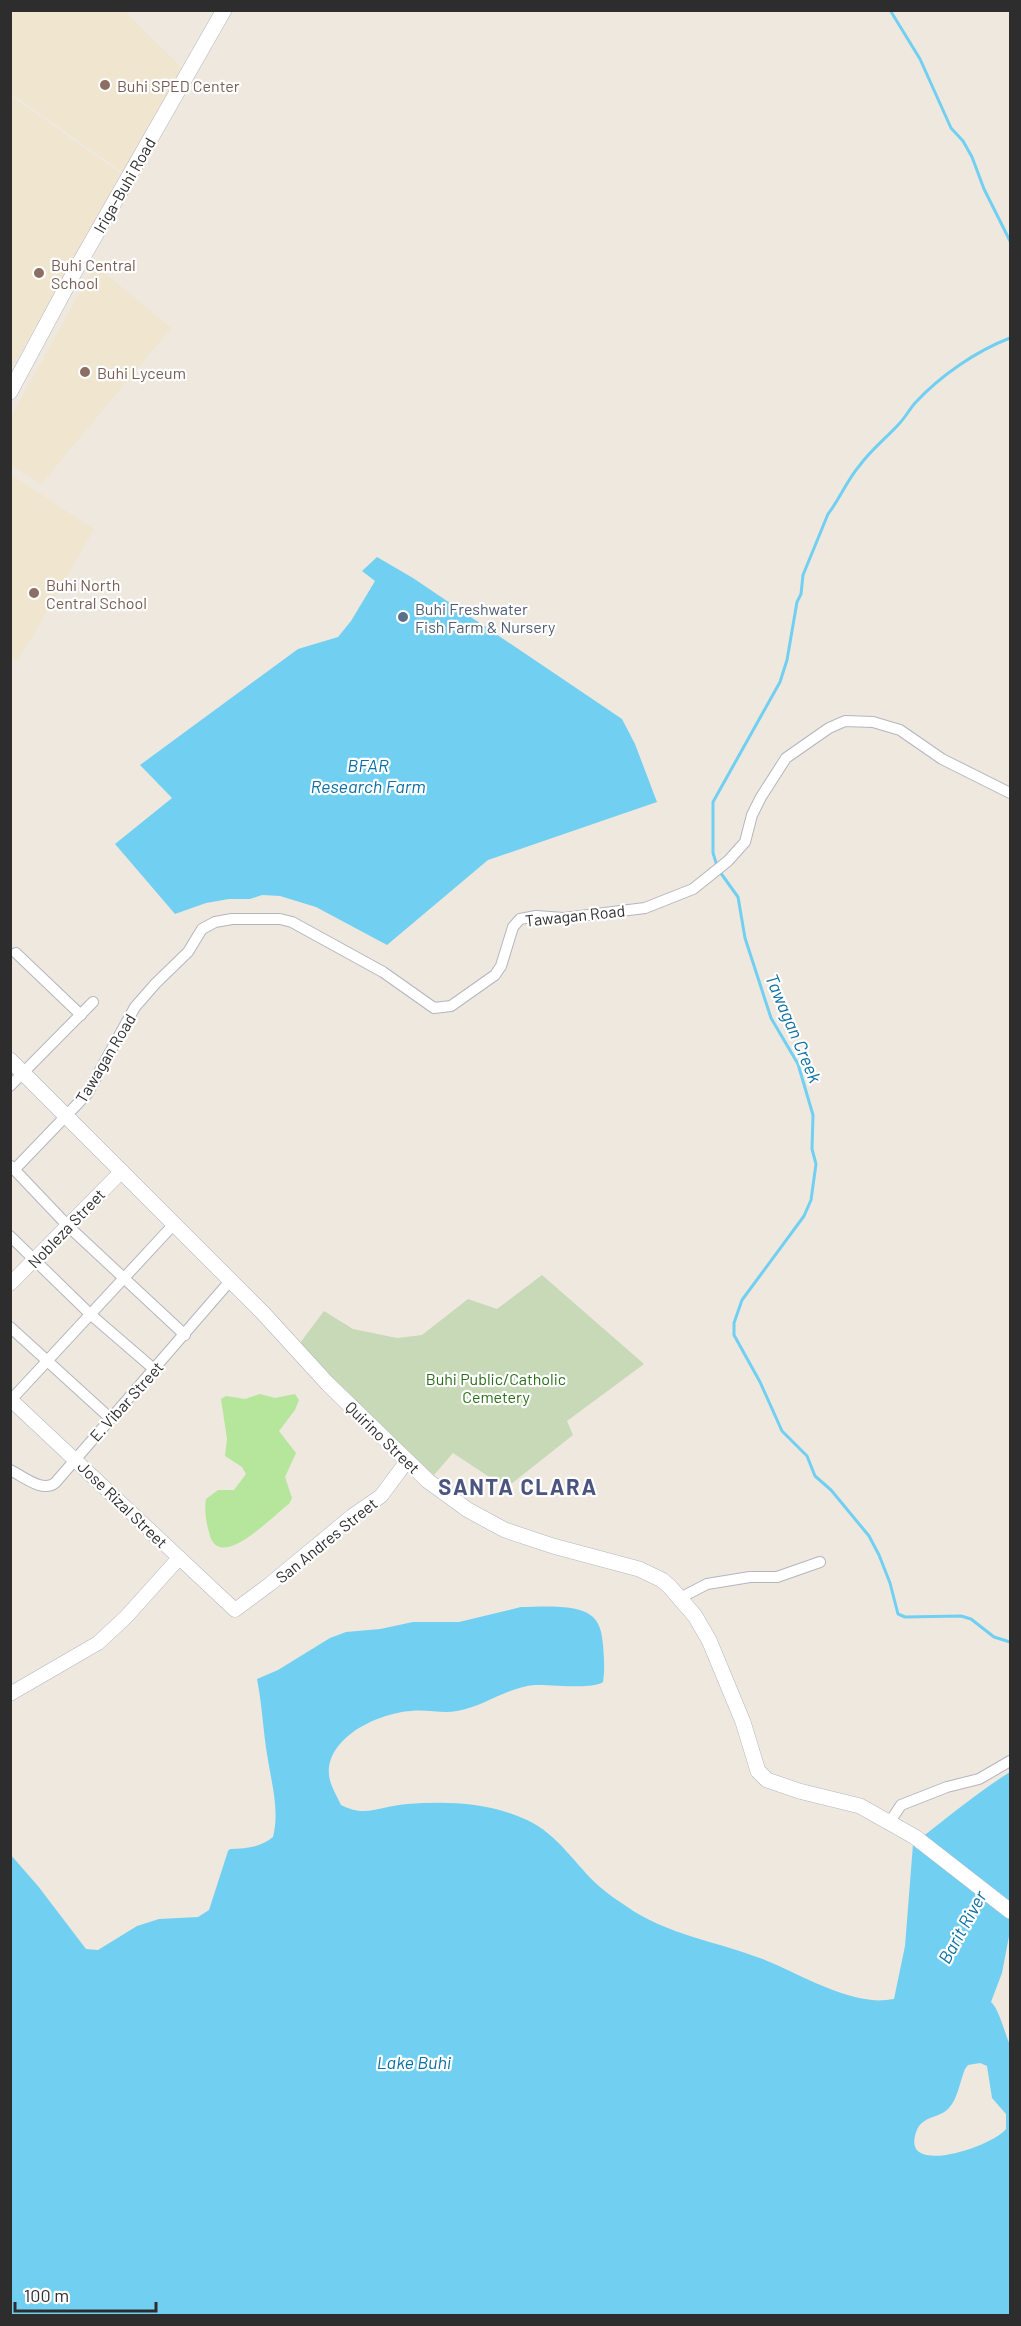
<svg xmlns="http://www.w3.org/2000/svg" width="1021" height="2326" font-family="Barlow,sans-serif">
<rect width="100%" height="100%" fill="#efe8df"/>
<g fill="#f0e5cf">
<path d="M93,10L96,13L100,11H124L182,68L125,174L11,93V11Z"/>
<path d="M11,96L124,176L11,369Z"/>
<path d="M95,265L171,328L41,484L11,465V417Z"/>
<path d="M10,474L94,529L18,661L10,657Z"/>
</g>
<path fill="#b5e69b" d="M260,1394L275,1398L295,1394L299,1400L295,1410L279,1431L296,1453L285,1477L292,1498L289,1504C274,1514 218,1576 209,1532C206,1522 204,1509 206,1499L218,1490H234L246,1474L242,1467L225,1456L227,1439L221,1399L226,1396L245,1399Z"/>
<path fill="#c7d9b6" d="M542,1275L644,1364L567,1421L573,1435L506,1488L453,1453L434,1475L358,1408L297,1347L324,1311L353,1329L397,1338L422,1335L468,1299L497,1309Z"/>
<g fill="#71d0f2" fill-rule="evenodd">
<path d="M377,557L413,578L622,719L635,744L657,802L488,860L387,945L316,907L280,896L262,895L250,899H229L206,903L175,914L115,844L172,798L140,765L298,649L338,637L351,621L375,581L362,571Z"/>
<path d="M521,1607C541,1607 580,1603 594,1618C601,1626 602,1635 603,1645C604,1657 605,1669 603,1682C592,1690 551,1684 535,1685C507,1687 484,1707 457,1711C442,1714 427,1709 411,1711C379,1713 326,1737 329,1775C330,1785 337,1796 341,1805C366,1818 380,1806 407,1804C448,1801 488,1802 527,1820C559,1835 575,1865 600,1887C608,1894 617,1900 626,1906C666,1935 720,1942 765,1960C799,1974 835,1996 872,2000C879,2001 887,2000 894,1999L905,1946L913,1844C945,1820 976,1793 1010,1772V1931L1002,1973L991,2002C999,2009 1005,2034 1010,2045V2315H11L10,1854L38,1886L86,1949L98,1950L137,1926L159,1919L198,1917L209,1910L228,1851L230,1849C247,1848 259,1848 273,1837C280,1809 271,1782 267,1754C263,1729 262,1704 257,1679L278,1670L330,1638L346,1632L380,1629L413,1622H459ZM980,2063L987,2066L992,2098L1006,2114V2129C993,2146 905,2176 915,2136C920,2114 938,2120 949,2108C958,2098 960,2081 965,2069L968,2065Z"/>
</g>
<g fill="none" stroke-linecap="round" stroke-linejoin="round">
<g stroke="#71d0f2" stroke-width="3">
<path d="M890,10L920,59L951,128L963,141L972,157L984,189L1010,241"/>
<path d="M717,866L713,853V802L780,682L787,660L797,602L801,594L803,575L828,514C839,500 847,480 860,465C871,450 886,438 898,425C905,418 909,410 915,403C940,376 976,351 1010,338"/>
<path d="M720,872L738,897L745,938L771,1018L798,1064L813,1115L812,1149L816,1164L811,1200L804,1216L742,1300L734,1323V1335L760,1382L782,1431L807,1456L815,1476L831,1490L869,1536L879,1555L890,1583L898,1614L905,1617L961,1616L971,1619L994,1637L1010,1642"/>
</g>
<g stroke="#b3b6c1" stroke-width="12">
<g id="minor">
<path d="M16,953L81,1015"/>
<path d="M10,1086L93,1002"/>
<path d="M11,1166L68,1226L185,1335"/>
<path d="M14,1170L87,1094L135,1007L156,983L188,952L202,929L215,922L232,919H280L292,922L383,972L434,1008L451,1006L495,975L501,966L513,927L520,919L536,916L564,918L645,908L693,889L728,861L745,842L752,815L761,797L786,758L829,728L845,721L873,722L900,730L942,759L1010,793"/>
<path d="M10,1236L90,1314L155,1370"/>
<path d="M10,1327L110,1418"/>
<path d="M10,1401L175,1223"/>
<path d="M10,1470C23,1476 42,1493 55,1483L230,1281"/>
<path d="M680,1598L707,1584L750,1577H777L820,1562"/>
<path d="M889,1823L901,1805L947,1787L979,1779L1010,1761"/>
</g>
</g>
<g stroke="#b3b6c1" stroke-width="15">
<g id="tertiary">
<path d="M10,1284L122,1171"/>
<path d="M10,1399L235,1610L270,1584L352,1516L381,1496L407,1461"/>
<path d="M10,1694L98,1643L126,1617L179,1558"/>
</g>
</g>
<g stroke="#b3b6c1" stroke-width="16">
<g id="secondary">
<path d="M10,392L75,271L224,10"/>
<path d="M10,1060L263,1313L328,1384L428,1481L468,1510L505,1530L553,1546L639,1569L662,1580L670,1587L695,1616L709,1640L743,1722L758,1771L767,1780L799,1791L860,1806L915,1837L1010,1911"/>
</g>
</g>
<use href="#minor" stroke="#fff" stroke-width="10"/>
<use href="#tertiary" stroke="#fff" stroke-width="14"/>
<use href="#secondary" stroke="#fff" stroke-width="15"/>
</g>
<g fill="#8d6e63" stroke="#fff" stroke-width="2">
<circle cx="105" cy="85" r="6"/>
<circle cx="39" cy="273" r="6"/>
<circle cx="85" cy="372" r="6"/>
<circle cx="34" cy="593" r="6"/>
</g>
<circle fill="#5c6f8a" stroke="#fff" stroke-width="2" cx="403" cy="617" r="6"/>
<g text-anchor="middle" dominant-baseline="central" stroke-width="4.5" stroke-linejoin="round" paint-order="stroke">
<g font-size="16" fill="#785e54" stroke="#fff" text-anchor="start">
<text x="117" y="85">Buhi SPED Center</text>
<text x="51" y="264">Buhi Central<tspan x="51" dy="18">School</tspan></text>
<text x="97" y="372">Buhi Lyceum</text>
<text x="46" y="584">Buhi North<tspan x="46" dy="18">Central School</tspan></text>
</g>
<g font-size="16" fill="#2d2d2d" stroke="#fff">
<text transform="translate(124 185) rotate(-60)">Iriga-Buhi Road</text>
<text transform="translate(575 915) rotate(-6)">Tawagan Road</text>
<text transform="translate(105 1058) rotate(-59)">Tawagan Road</text>
<text transform="translate(66 1228) rotate(-46)">Nobleza Street</text>
<text transform="translate(126 1401) rotate(-48)">E. Vibar Street</text>
<text transform="translate(383 1437) rotate(44)">Quirino Street</text>
<text transform="translate(123 1504) rotate(44)">Jose Rizal Street</text>
<text transform="translate(326 1540) rotate(-39)">San Andres Street</text>
</g>
<g font-size="16" fill="#4e5e75" stroke="#fff" text-anchor="start">
<text x="415" y="608">Buhi Freshwater<tspan x="415" dy="18">Fish Farm &amp; Nursery</tspan></text>
</g>
<g font-size="16" fill="#2b6e19" stroke="#fff">
<text x="496" y="1378">Buhi Public/Catholic<tspan x="496" dy="18">Cemetery</tspan></text>
</g>
<g font-size="18" font-style="italic" fill="#0a6fa4" stroke="#fff">
<text x="368" y="765">BFAR<tspan x="368" dy="21">Research Farm</tspan></text>
<text transform="translate(794 1028) rotate(67)">Tawagan Creek</text>
<text transform="translate(962 1927) rotate(-61)">Barit River</text>
<text x="414" y="2062">Lake Buhi</text>
</g>
<g font-size="22" font-weight="bold" letter-spacing="1.5" fill="#4b5580" stroke="#fff">
<text x="518" y="1486">SANTA CLARA</text>
</g>
</g>
<rect width="1021" height="2326" fill="none" stroke="#2d2d2d" stroke-width="24"/>
<path d="M15 2302v9h141v-9" fill="none" stroke="#2d2d2d" stroke-width="3"/>
<text x="24" y="2302" font-size="18" fill="#2d2d2d" stroke="#ffffff" stroke-width="4.5" paint-order="stroke">100 m</text>
</svg>
